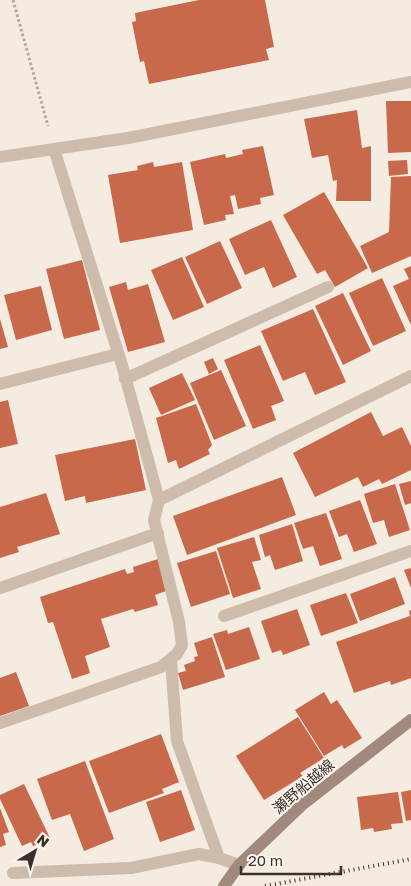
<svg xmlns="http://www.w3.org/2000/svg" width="411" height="886" font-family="'Golos Text','Noto Sans JP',sans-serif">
<rect width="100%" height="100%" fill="#f4ebe1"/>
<g fill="#c8694b">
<path d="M199,0H265L274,47L266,49L269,60L149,84L144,61L140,62L132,22L136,21L135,13Z"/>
<path d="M386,101H411V152L388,153Z"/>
<path d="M357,110L362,148L371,146V201H336L337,180L333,181L328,155L312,158L304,119Z"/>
<path d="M263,146L274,195L260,198L261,204L238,209L235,195L230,196L234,214L225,215L226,220L204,225L190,162L225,154L226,158L243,154L242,150Z"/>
<path d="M407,160L408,174L389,176L388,161Z"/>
<path d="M153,162L154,167L182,162L193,230L120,243L108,175L138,170L137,166Z"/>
<path d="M411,176V256L372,273L360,246L389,232L391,177Z"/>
<path d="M324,192L368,268L335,287L325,270L317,274L283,215Z"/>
<path d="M271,220L297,277L273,288L264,267L245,275L229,239Z"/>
<path d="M220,241L242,288L207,304L185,257Z"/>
<path d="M182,257L204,307L173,320L151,270Z"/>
<path d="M82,260L100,330L64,339L46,269Z"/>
<path d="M411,266V325L393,286L409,279L404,269Z"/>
<path d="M382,278L406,331L373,346L349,293Z"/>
<path d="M126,282L128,290L148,284L165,342L128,352L109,287Z"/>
<path d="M41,286L52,330L16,340L4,295Z"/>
<path d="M343,293L371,351L343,365L315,306Z"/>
<path d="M313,309L346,382L315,395L305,372L283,381L261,331Z"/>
<path d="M0,319L8,347L0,349Z"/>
<path d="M260,345L284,401L271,406L276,420L253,429L224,360Z"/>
<path d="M213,358L218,369L209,374L204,362Z"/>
<path d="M221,370L246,426L214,440L190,383Z"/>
<path d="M182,373L195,400L161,415L149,388Z"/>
<path d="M8,400L18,444L0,448V402Z"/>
<path d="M196,404L212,445L208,450L210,454L179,469L176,460L168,463L156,418Z"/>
<path d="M371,412L383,436L402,427L411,446V470L382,484L379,479L363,487L358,477L315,497L293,453Z"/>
<path d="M135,439L146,490L86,503L85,496L65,501L55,455Z"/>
<path d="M282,477L296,515L187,555L173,516Z"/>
<path d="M411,481V503L405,505L399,484Z"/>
<path d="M395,484L410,530L389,537L384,520L373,523L364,494Z"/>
<path d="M46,493L60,534L17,547L19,552L0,558V507Z"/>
<path d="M360,500L377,544L354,552L347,534L339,537L329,511Z"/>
<path d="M326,513L342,559L320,566L313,546L303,549L294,523Z"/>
<path d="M292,524L303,561L275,570L270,555L265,557L259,535Z"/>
<path d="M254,537L261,560L252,562L261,589L233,598L217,548Z"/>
<path d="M216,551L230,594L191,607L177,563Z"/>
<path d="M158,559L169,590L155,595L158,605L135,612L133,609L101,619L110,647L85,656L90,673L72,679L53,622L48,623L40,597L125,569L127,574L134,572L133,567Z"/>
<path d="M411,568V588L404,570Z"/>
<path d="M395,577L405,604L360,621L350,594Z"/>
<path d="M346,593L358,623L321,636L310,605Z"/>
<path d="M297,609L310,645L283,655L281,650L272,653L261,621Z"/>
<path d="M411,610V678L391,685L390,681L354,693L336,642L410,616L409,611Z"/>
<path d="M249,627L260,659L226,670L213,634L227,630L228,634Z"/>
<path d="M212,637L225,677L183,690L178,673L186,671L184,665L195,661L194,657L198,656L194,643Z"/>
<path d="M16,672L29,706L0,716V678Z"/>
<path d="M324,692L331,704L337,700L362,738L344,749L342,745L324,756L295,710Z"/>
<path d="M298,717L324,758L300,773L303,776L264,800L236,756Z"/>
<path d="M161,734L179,782L162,789L164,793L109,813L89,761Z"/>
<path d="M85,761L114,839L84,851L70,814L52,820L37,779Z"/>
<path d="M24,784L50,838L33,846L31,842L22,846L0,799V795Z"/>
<path d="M181,790L195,830L160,842L146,802Z"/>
<path d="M411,790V820L406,821L401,792Z"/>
<path d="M398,792L403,823L391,824L392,829L374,832L373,828L361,830L357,797Z"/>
<path d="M0,808L9,832L3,834L6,845L0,847Z"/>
</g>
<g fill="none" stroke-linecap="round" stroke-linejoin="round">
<path stroke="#b9a596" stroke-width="3" stroke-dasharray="2.5 2.5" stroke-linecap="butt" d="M13,0L48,126"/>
<g stroke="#cdbbac" stroke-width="12">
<path d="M125,379L328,287"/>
<path d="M0,384L118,354"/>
<path d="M159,500L411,376"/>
<path d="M0,588L158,533"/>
<path d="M224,616L411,551"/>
<path d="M171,661L177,741L219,858L239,865"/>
<path d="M0,723L161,667L177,654L182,645L179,622L154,520L159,500L122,365L54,149"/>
<path d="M13,873L131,868L199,854L219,858"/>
</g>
<path stroke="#cdbbac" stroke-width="12" d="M0,157L128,138L411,82"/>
<path stroke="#a18a7d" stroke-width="12" d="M224,886L239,865L303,804L411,720"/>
<path stroke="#3b302b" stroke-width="4" stroke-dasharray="1 4" stroke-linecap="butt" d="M265,886L411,859"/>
</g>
<g text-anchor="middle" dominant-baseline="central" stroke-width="4" stroke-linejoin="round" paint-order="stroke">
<g font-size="15" fill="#3b302b" stroke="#fbf5ee">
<text transform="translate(303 786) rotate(-40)">瀬野船越線</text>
</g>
</g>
<g transform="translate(35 851) rotate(38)" stroke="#fbf5ee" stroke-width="4" paint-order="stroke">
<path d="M0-4L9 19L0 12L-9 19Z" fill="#3b302b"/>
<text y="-8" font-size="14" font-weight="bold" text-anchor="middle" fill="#3b302b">N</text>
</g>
<path d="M241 866v8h100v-8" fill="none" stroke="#3b302b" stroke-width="2.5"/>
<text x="248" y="866" font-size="15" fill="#3b302b" stroke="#fbf5ee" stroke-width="4" paint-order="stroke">20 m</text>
</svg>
